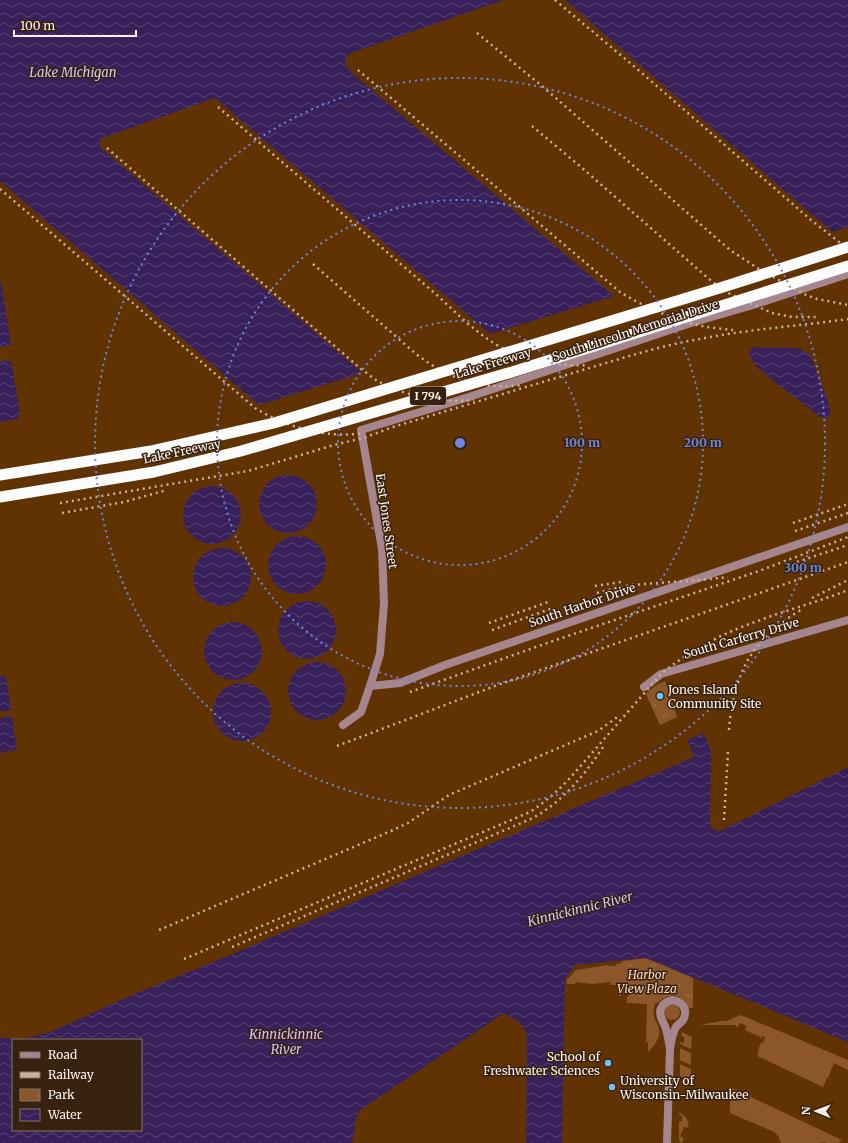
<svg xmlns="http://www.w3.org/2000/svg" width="848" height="1143" font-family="Merriweather,serif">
<defs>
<pattern id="park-tufts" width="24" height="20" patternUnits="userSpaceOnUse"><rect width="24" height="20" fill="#8a562a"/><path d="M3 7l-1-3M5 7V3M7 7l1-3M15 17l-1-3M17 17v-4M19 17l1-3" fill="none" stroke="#9b6f49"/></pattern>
<pattern id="water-waves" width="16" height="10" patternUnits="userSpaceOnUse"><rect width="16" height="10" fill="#38215b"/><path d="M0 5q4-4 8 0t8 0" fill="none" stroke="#564273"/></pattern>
</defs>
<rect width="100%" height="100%" fill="#623302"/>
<g fill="#8a562a">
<path d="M622,963V994H621V996H619V985H611L610,982L592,984L576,982L575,984H567V980L576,970L608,965L609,966H616V964Z"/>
<path d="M627,996H633L656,1002C648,1020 662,1023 659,1036C657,1042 653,1047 648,1052V1042H646L647,1004L627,1003Z"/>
<circle cx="672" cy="1012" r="8"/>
<path d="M741,1015L848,1060V1070L834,1063L828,1078H827L823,1087L757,1056L759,1050L758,1049L761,1043H763L765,1037L763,1036L762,1038L745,1030L747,1026L740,1023L738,1027L734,1025H700L721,1021H726Z"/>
<path d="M682,1032L692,1037L691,1049L680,1044V1042L684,1043V1037L681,1036Z"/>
<path d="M680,1048L691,1053V1065L680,1060Z"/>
<path d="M680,1064L691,1069V1082L680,1076Z"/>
<path d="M730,1087L734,1089L842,1140L838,1143H826L824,1142L818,1143H781L778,1136L774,1132L730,1113Z"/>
<path d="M679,1113C686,1115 690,1121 688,1128L684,1127L680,1136L684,1138L682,1143H681L679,1140V1122L682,1121V1116L679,1115Z"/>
</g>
<g fill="url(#park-tufts)">
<path d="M665,681L677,717L660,725L646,694C652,688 657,684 665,681Z"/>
<path d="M646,958L693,978V1008H688C683,994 668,991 658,1003L629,1002V993H622V961Z"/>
</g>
<g fill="url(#water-waves)" fill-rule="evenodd">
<path d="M0,0H504L351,53C342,59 345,66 351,72L614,296L490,334L215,98L100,139V147L362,373L259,405L0,181Z"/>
<path d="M565,0H848V227L832,232Z"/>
<path d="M0,276L11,345L0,347Z"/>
<path d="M754,347L797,348L807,353L811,357L829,404C831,412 831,422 819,416L777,384L756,366L750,357L749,352Z"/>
<path d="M8,360L12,364L20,415L17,419L0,422V362Z"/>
<circle cx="288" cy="504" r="29"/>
<circle cx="212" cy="515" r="29"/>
<circle cx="297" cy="565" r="29"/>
<circle cx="222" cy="577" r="29"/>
<circle cx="307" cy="630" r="29"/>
<circle cx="233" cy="651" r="29"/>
<circle cx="317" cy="691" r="29"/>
<path d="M6,676L11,710L0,712V677Z"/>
<circle cx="242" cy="712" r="29"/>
<path d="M12,716L17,750L0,753V718Z"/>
<path d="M704,733L711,751L710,824L711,828L717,831H720L848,767V1042L646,958L575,965L565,979L562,1143H526L527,1033L519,1022L504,1013L359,1111C355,1118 354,1134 352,1143H0V1038L24,1039L50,1032L130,996L223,958L694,757L687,740ZM13,1040H141V1130H13Z"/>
</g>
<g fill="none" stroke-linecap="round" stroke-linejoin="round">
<g stroke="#a5868f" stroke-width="8">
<path d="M370,686L400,683L445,665L848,527"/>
<path d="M644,687L661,674L848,620"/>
<path d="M343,725L361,712L370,686L380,654L384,603L382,549L361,430L469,397L691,323L753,305L848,274"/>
<path d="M672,1000C681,1001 688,1008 684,1018C683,1022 678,1024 676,1027C672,1034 671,1042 670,1049C669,1042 668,1036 666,1029C665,1025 662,1021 661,1017C658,1008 664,1002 672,1000Z"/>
<path d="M667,1143L670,1049"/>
</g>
<g stroke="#cab29c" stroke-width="2.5" stroke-dasharray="2 4" stroke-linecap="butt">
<path d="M555,0L636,68L811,220L848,249"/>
<path d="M477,33L542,86L730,250L759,269L806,295L817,299L848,305"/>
<path d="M358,70L620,292C642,306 676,321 702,326C712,328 723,329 733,330"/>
<path d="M218,107L438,296C475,331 503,359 556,364C566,365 577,366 587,365"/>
<path d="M532,126L581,167L709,279L726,292L772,313L792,317H818"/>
<path d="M107,148L361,369C366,372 371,377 376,380C405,397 442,403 474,400"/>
<path d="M0,189L255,408C286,427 327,439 363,433"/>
<path d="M313,264L416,354C449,379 480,390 522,385"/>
<path d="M60,503L248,471L334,445L363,438L393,427L626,357C650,350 675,343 700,339C749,329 799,326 848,319"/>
<path d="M62,513L124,502L167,490"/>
<path d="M793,523L848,504"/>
<path d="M795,531L848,513"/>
<path d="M797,562L848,545"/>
<path d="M595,586L621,582"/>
<path d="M597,593L620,587L632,585L710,579L728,577"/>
<path d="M812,598L848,580"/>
<path d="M489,623L551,601"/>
<path d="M492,630L553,608"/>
<path d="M410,692L550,642L759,571L848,537"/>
<path d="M729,730C733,675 752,638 801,610"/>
<path d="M337,746L495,686L848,562"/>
<path d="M724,820L728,752"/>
<path d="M159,930L391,831L408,823L449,795L598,731L620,715"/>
<path d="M232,947L533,818C563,801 584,776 603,747"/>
<path d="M184,959L530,812C545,802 558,791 570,778L661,674C689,651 721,634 755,622C786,610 818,602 848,590"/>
</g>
<g stroke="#fcfcfc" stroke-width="11">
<path d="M0,475L151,451L274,423L723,287L848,247"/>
<path d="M0,497L154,472L241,451L512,372L848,266"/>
</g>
</g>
<g fill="none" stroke="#6b87de" stroke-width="2" stroke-dasharray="2 4">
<circle cx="460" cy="443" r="122"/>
<circle cx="460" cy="443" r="243"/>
<circle cx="460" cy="443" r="365"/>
</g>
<g fill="#71c1f5" stroke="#372210" stroke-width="1.5">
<circle cx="660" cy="696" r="4"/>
<circle cx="608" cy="1063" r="4"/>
<circle cx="612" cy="1087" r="4"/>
</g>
<g text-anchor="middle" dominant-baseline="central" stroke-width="3" stroke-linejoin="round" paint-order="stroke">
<rect fill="#372210" stroke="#c2b3a7" stroke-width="1" x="410" y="387" width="36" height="18" rx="3"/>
<g font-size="11" font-weight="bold" fill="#fdf1e8">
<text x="428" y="396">I 794</text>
</g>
<g font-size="12" fill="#fdf1e8" stroke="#372210">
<text transform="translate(635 330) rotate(-18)">South Lincoln Memorial Drive</text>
<text transform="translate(493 363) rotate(-17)">Lake Freeway</text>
<text transform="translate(182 451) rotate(-12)">Lake Freeway</text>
<text transform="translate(387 521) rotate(82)">East Jones Street</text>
<text transform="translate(582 605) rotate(-19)">South Harbor Drive</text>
<text transform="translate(741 638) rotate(-16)">South Carferry Drive</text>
</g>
<g font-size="12" fill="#fdf1e8" stroke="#372210" text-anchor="start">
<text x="668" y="689">Jones Island<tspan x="668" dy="14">Community Site</tspan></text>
<text x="600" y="1056" text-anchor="end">School of<tspan x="600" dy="14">Freshwater Sciences</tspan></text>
<text x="620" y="1080">University of<tspan x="620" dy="14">Wisconsin-Milwaukee</tspan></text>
</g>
<g font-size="12" font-style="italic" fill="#fcd9bf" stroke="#372210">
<text x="647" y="974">Harbor<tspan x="647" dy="14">View Plaza</tspan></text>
</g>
<g font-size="13" font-style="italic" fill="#d3c3fa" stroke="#372210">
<text x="73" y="72">Lake Michigan</text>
<text transform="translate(580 909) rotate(-14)">Kinnickinnic River</text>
<text x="286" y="1034">Kinnickinnic<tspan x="286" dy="15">River</tspan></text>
</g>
</g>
<circle cx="460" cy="443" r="6" fill="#6b87de" stroke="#372210" stroke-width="2"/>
<g font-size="12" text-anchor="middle" font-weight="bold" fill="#6b87de" stroke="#372210" stroke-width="3" stroke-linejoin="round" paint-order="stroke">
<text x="582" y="447">100 m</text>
<text x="703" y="447">200 m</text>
<text x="803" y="572">300 m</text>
</g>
<rect x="12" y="1039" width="130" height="92" fill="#372210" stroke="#867566"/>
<rect x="20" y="1052" width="20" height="6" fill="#a5868f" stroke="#867566"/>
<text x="48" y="1059" font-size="12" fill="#fdf1e8">Road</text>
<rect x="20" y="1072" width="20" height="6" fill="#cab29c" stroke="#867566"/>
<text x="48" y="1079" font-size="12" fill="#fdf1e8">Railway</text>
<rect x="20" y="1089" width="20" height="12" fill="url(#park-tufts)" stroke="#867566"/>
<text x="48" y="1099" font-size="12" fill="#fdf1e8">Park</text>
<rect x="20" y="1109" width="20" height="12" fill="url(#water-waves)" stroke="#867566"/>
<text x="48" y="1119" font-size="12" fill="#fdf1e8">Water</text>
<g transform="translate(816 1111) rotate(271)" stroke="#372210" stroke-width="3" paint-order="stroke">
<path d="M0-3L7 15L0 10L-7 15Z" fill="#fdf1e8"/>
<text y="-6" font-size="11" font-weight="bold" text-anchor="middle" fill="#fdf1e8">N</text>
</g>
<path d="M14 30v6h122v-6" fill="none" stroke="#fdf1e8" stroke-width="2"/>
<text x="20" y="30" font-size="12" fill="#fdf1e8" stroke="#372210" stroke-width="3" paint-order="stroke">100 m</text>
</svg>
